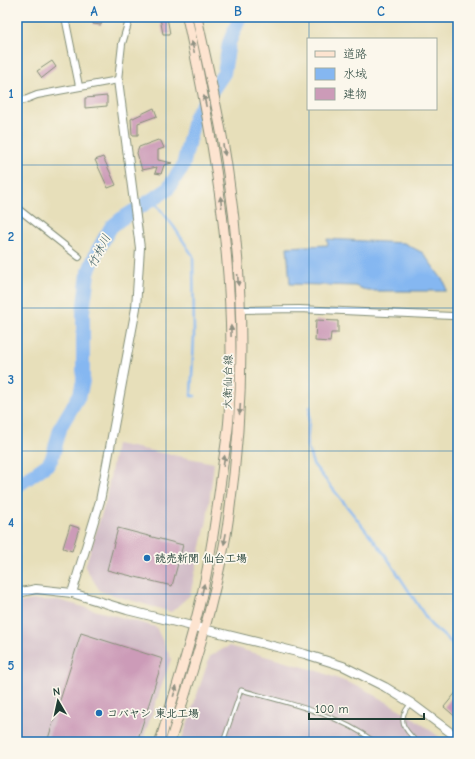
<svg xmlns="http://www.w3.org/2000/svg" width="475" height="759" font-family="'Comic Neue','Klee One',sans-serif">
<rect width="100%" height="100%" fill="#fbf7ec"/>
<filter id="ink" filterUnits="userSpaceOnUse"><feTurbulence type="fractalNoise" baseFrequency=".025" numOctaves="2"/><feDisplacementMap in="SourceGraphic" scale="8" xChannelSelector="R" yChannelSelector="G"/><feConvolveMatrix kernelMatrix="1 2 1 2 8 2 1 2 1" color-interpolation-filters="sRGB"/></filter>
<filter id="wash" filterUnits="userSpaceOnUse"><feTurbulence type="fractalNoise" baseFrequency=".012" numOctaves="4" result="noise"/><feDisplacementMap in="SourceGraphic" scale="16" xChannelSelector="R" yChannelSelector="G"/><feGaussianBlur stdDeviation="0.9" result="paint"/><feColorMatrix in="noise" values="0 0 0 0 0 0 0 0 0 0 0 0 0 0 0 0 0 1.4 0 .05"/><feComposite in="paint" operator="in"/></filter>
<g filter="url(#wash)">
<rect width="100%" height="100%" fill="#e7dfba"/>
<g fill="#d2bdc8">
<path d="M116,444L214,463L207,520L190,595L171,612L100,591L85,567L106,500Z"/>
<path d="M34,600H58L156,627L171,659L142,742H17V603Z"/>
<path d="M229,646L318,671L364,689L411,716L446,742H181L210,656Z"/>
</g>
<path fill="#85b7f1" stroke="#527a92" d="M327,239L404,243L423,253L445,283L446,291H368L355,286L290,284L287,247L328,245Z"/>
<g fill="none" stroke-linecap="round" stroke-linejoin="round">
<g stroke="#85b7f1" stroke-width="2.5">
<path d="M153,200L174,227L193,256L194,336L191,396H195"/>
<path d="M310,407L307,445L313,464L384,553L431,625L458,648"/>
</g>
<path stroke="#85b7f1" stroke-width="14" d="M17,486L48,464L52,458L61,426L80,394L83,381V312L88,273L96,253L111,227L121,219L167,190L183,166L195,116L224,73L229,43L240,17"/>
</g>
<g id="blocks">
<g fill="#cc9bb8">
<path d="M94,17H102L101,25L93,24Z"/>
<path d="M167,17L170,34H163L160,18Z"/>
<path d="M52,61L56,67L42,78L37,71Z"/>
<path d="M107,96V106L85,108V98Z"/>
<path d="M154,108L157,116L138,123V135H132L131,119Z"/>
<path d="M158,140L161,141L164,148L158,150V160L172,163L164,165L161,174L155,173L157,167L142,170L137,153L139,147Z"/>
<path d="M103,157L116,185L108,188L95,160Z"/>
<path d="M316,320L338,321V333H331L330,342L315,341Z"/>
<path d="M70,525L79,528L72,551L63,548Z"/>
<path d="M118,528L183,545L172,586L107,570Z"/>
<path d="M81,633L163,659L137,742H47Z"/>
<path d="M458,690V719L444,707Z"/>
</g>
</g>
</g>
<g filter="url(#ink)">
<use href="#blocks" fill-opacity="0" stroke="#838e77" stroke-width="1"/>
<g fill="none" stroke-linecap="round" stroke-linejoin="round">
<g stroke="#838e77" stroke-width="5">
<g id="service">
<path d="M410,704C396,721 404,729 417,742"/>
<path d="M223,742L241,690C288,703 336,713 375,742"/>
</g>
</g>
<g stroke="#838e77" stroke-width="8">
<g id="minor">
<path d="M65,17L79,86"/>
<path d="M17,103L37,95L118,80L122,44L130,17"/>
<path d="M17,208L79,257"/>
<path d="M240,310L299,309L452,316"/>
</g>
</g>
<g stroke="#838e77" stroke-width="10">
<g id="tertiary">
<path d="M17,593L36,589L72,593L127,610L305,654L343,666L385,687L411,703L458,738"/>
<path d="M72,593L100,501L136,308L140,248L118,80"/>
</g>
</g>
<g stroke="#838e77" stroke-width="11">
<g id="secondary">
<path d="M160,742C173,697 188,653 199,607C210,562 216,517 222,472C224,454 228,435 229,417C238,280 216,150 187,17"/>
<path d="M170,742C192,674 214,605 226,535C245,415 246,293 228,173C221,121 208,69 197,17"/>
</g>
</g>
<use href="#service" stroke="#fff" stroke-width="3"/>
<use href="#minor" stroke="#fff" stroke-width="6"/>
<use href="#tertiary" stroke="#fff" stroke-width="8"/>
<use href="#secondary" stroke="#fde4d0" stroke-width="9"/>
</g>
<defs><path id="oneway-solid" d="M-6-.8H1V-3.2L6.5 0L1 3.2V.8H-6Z"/></defs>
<g fill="#8e9082">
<use href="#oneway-solid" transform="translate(193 47) rotate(-103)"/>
<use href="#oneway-solid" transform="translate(205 101) rotate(-102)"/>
<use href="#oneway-solid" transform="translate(224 150) rotate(80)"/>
<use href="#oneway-solid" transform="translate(221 202) rotate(-97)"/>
<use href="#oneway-solid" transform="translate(238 280) rotate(86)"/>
<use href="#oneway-solid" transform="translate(231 331) rotate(-91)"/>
<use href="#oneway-solid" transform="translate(240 409) rotate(94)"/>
<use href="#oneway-solid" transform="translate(224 461) rotate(-83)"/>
<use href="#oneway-solid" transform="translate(225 539) rotate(101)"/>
<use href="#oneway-solid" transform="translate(203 589) rotate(-78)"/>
<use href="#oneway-solid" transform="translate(175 691) rotate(-73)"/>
</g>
</g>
<path fill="none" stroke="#1f6fb2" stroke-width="1" stroke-opacity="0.55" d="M166,17V742M309,17V39M309,109V742M17,165H458M17,308H458M17,451H458M17,594H458"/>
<g fill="#1f6fb2" stroke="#fbf7ec" stroke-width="1.5">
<circle cx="147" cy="558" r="4"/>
<circle cx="99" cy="713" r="4"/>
</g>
<g text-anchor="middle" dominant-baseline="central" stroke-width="3.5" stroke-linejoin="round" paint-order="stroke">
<g font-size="11" fill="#1f3d34" stroke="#fbf7ec">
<text transform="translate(228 382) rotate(-89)">大衡仙台線</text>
</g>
<g font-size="11" font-weight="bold" fill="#1f3d34" stroke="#fbf7ec" text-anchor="start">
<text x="155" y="558">読売新聞 仙台工場</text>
<text x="107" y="713">コバヤシ 東北工場</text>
</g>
<g font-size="12" font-style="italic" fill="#385c63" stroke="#fbf7ec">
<text transform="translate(99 251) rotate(-63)">竹林川</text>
</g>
</g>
<rect width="475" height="759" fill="none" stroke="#fbf7ec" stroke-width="44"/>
<rect x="307" y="38" width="130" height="72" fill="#fbf7ec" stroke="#a3ada2"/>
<rect x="315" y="51" width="20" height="6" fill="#fde4d0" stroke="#a3ada2"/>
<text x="343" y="58" font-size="12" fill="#1f3d34">道路</text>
<rect x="315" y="68" width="20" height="12" fill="#85b7f1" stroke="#a3ada2"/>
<text x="343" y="78" font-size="12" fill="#1f3d34">水域</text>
<rect x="315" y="88" width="20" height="12" fill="#cc9bb8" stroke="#a3ada2"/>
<text x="343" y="98" font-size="12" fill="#1f3d34">建物</text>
<g transform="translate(58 701) rotate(351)" stroke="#fbf7ec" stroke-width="3" paint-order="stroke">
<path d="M0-3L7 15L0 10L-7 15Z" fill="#1f3d34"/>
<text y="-6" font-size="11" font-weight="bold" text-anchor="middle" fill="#1f3d34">N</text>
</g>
<path d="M309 713v6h115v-6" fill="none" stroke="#1f3d34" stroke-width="2"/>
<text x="315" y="713" font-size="12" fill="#1f3d34" stroke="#fbf7ec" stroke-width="3" paint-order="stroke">100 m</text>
<rect x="22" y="22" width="431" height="715" fill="none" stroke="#1f6fb2" stroke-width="1.5"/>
<g font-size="13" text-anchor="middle" font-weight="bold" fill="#1f6fb2">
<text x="94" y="16">A</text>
<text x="238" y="16">B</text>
<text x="381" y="16">C</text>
<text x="11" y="98">1</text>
<text x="11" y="241">2</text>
<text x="11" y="384">3</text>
<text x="11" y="527">4</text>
<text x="11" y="670">5</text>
</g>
</svg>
